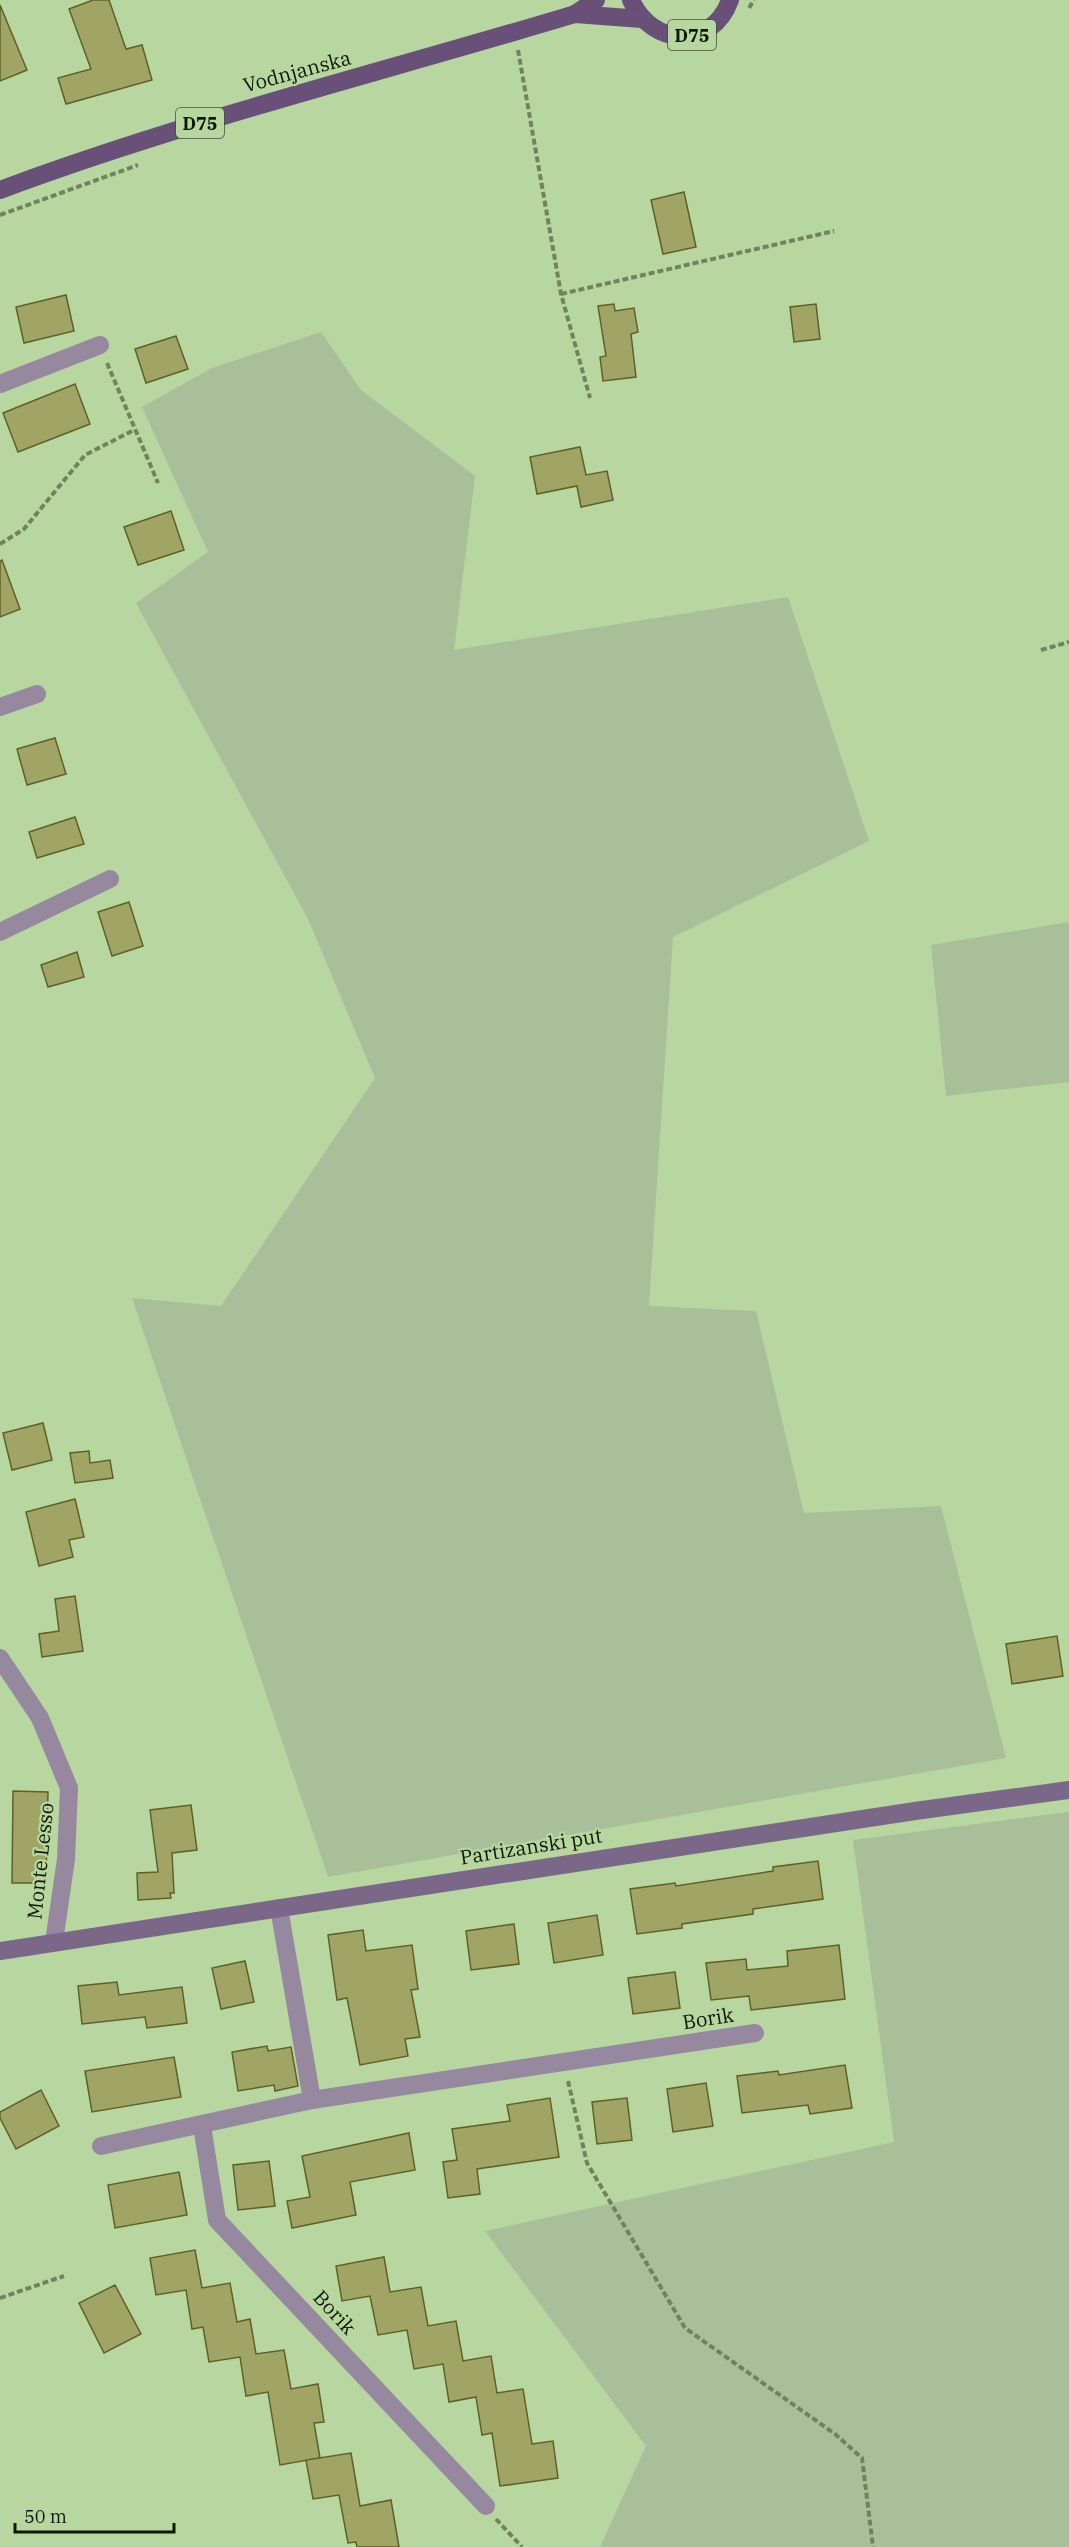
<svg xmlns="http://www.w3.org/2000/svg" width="1069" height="2547" font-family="'IBM Plex Serif',serif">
<rect width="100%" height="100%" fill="#b8d7a0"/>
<g fill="#a9bf9a">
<path d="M321,332L361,390L475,476L454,650L788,597L869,841L673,937L649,1306L756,1311L804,1513L941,1506L1006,1758L328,1877L132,1298L221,1306L375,1078L308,919L136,603L208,552L142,407L212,368Z"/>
<path d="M1069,922V1082L946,1096L931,945Z"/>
<path d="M1069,1812V2547H600L646,2446L485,2231L894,2142L853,1840Z"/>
</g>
<g fill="#a0a566" stroke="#5e6125" stroke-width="1.5">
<path d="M93,0H109L126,49L142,45L152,80L66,104L58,78L91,69L69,9Z"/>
<path d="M0,5L27,70L0,81Z"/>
<path d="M684,192L696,247L663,254L651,200Z"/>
<path d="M66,295L74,331L24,343L16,307Z"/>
<path d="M614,304L615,311L634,308L638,332L631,334L636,377L603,381L600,357L606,356L598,306Z"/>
<path d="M816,304L820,339L794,342L790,307Z"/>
<path d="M176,336L188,369L146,383L135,349Z"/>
<path d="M75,384L90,424L18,452L3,413Z"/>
<path d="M580,447L586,475L607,471L613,500L581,507L577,486L537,494L530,457Z"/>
<path d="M171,511L184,550L138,565L124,527Z"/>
<path d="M2,560L20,609L0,617V561Z"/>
<path d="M55,738L66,774L27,785L17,749Z"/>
<path d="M75,817L84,844L37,858L29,832Z"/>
<path d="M129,902L143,946L112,956L98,912Z"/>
<path d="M77,952L84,977L48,987L41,965Z"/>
<path d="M43,1423L52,1460L12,1470L3,1433Z"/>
<path d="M89,1451L90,1463L110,1460L113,1478L75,1483L70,1453Z"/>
<path d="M75,1499L84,1537L69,1540L73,1557L39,1566L26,1512Z"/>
<path d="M75,1596L83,1651L42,1657L39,1634L59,1631L55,1599Z"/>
<path d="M1057,1636L1063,1676L1012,1684L1006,1644Z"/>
<path d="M13,1791L48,1792L46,1883H12Z"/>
<path d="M191,1805L197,1850L172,1853L174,1893H170L171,1898L138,1900L137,1873L158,1872L150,1810Z"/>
<path d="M818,1861L823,1899L753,1909V1914L682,1924V1928L637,1934L630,1889L675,1883L676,1886L773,1871V1867Z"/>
<path d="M597,1915L603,1955L554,1963L548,1923Z"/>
<path d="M514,1924L519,1964L471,1970L466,1931Z"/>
<path d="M363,1930L366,1951L412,1945L418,1989L411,1990L420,2037L405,2039L408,2056L360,2065L347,1998L337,2000L328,1935Z"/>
<path d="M839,1945L845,1999L751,2010L749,1996L711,2000L706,1963L746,1959L747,1970L788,1966L787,1951Z"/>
<path d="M245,1961L254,2002L221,2009L212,1968Z"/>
<path d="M675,1972L680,2008L633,2014L628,1978Z"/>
<path d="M117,1982L119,1995L182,1987L187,2023L147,2028L145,2017L82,2024L78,1986Z"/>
<path d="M267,2046L268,2051L291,2047L298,2086L275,2091L274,2085L238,2091L232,2052Z"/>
<path d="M174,2057L181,2097L92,2112L85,2071Z"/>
<path d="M845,2065L852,2108L810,2114L808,2105L742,2113L737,2076L778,2071L779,2075Z"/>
<path d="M706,2083L713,2126L673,2132L667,2089Z"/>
<path d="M41,2090L59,2126L16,2149L0,2118V2112Z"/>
<path d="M550,2098L559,2157L477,2169L480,2194L448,2198L443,2162L457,2160L452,2129L510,2121L507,2105Z"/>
<path d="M627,2098L632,2140L597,2144L592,2102Z"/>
<path d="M409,2133L415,2170L350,2182L356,2215L292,2228L287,2201L310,2197L302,2156Z"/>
<path d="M269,2161L275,2206L238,2210L233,2165Z"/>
<path d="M179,2172L187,2215L115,2228L108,2185Z"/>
<path d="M195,2250L202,2288L230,2283L237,2322L250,2319L256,2354L284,2350L291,2389L318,2384L324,2422L314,2423L320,2458L280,2465L268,2392L246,2396L240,2357L209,2362L203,2327L192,2329L186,2290L156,2295L150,2258Z"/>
<path d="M384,2257L390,2292L421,2287L428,2326L456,2321L463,2361L491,2356L497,2393L523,2389L532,2444L553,2441L558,2478L500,2486L492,2433L482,2435L476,2397L449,2402L443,2364L414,2369L407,2330L378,2335L370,2296L342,2301L336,2266Z"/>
<path d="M115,2285L141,2334L104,2353L79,2303Z"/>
<path d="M351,2453L360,2506L391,2500L399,2547H357L356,2542L348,2543L339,2495L313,2499L306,2460Z"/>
</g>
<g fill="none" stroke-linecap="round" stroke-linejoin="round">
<g stroke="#6e845d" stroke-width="4" stroke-dasharray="6 3" stroke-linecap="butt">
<path d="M749,8L754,0"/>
<path d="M518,50L561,294L590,398"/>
<path d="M0,215L138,165"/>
<path d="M561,294L834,231"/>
<path d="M107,363L158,483"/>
<path d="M0,544L24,529L85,455L134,430"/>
<path d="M1041,650L1069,642"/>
<path d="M568,2081L587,2163L685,2328L835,2434L862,2458L873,2547"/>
<path d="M0,2298L64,2276"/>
<path d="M496,2519L522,2547"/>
</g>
<g stroke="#96889f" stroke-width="18">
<path d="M0,384L100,345"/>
<path d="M0,707L37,694"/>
<path d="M0,932L110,879"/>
<path d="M0,1658L40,1718L69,1788L66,1859L54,1942"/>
<path d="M312,2100L755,2033"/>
<path d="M202,2126L217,2220L486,2506"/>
<path d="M101,2146L312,2100L279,1908"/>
</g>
<path stroke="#7b6788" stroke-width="18" d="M0,1951L915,1811L1069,1790"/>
<g stroke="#685078" stroke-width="18">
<path d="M631,0C652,47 712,50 730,0"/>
<path d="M575,14L642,19"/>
<path d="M0,190C188,120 383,72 575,14L596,0"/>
</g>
</g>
<g text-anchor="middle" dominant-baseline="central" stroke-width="4.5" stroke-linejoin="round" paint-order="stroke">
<g fill="#b8d7a0" stroke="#415234" stroke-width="1.5">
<rect x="668" y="20" width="48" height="30" rx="4.5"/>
<rect x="176" y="108" width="48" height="30" rx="4.5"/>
</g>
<g font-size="18" font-weight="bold" fill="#0e1905">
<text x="692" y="35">D75</text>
<text x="200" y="123">D75</text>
</g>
<g font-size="20" fill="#0e1905" stroke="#b8d7a0">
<text transform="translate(297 71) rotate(-15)">Vodnjanska</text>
<text transform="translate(531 1846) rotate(-9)">Partizanski put</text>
<text transform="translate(40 1861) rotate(-84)">Monte Lesso</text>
<text transform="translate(708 2018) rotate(-9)">Borik</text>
<text transform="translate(335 2312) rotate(47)">Borik</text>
</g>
</g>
<path d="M15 2523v9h159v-9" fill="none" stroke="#0e1905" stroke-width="3"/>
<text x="24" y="2523" font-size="18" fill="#0e1905" stroke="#b8d7a0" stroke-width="4.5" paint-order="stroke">50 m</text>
</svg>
